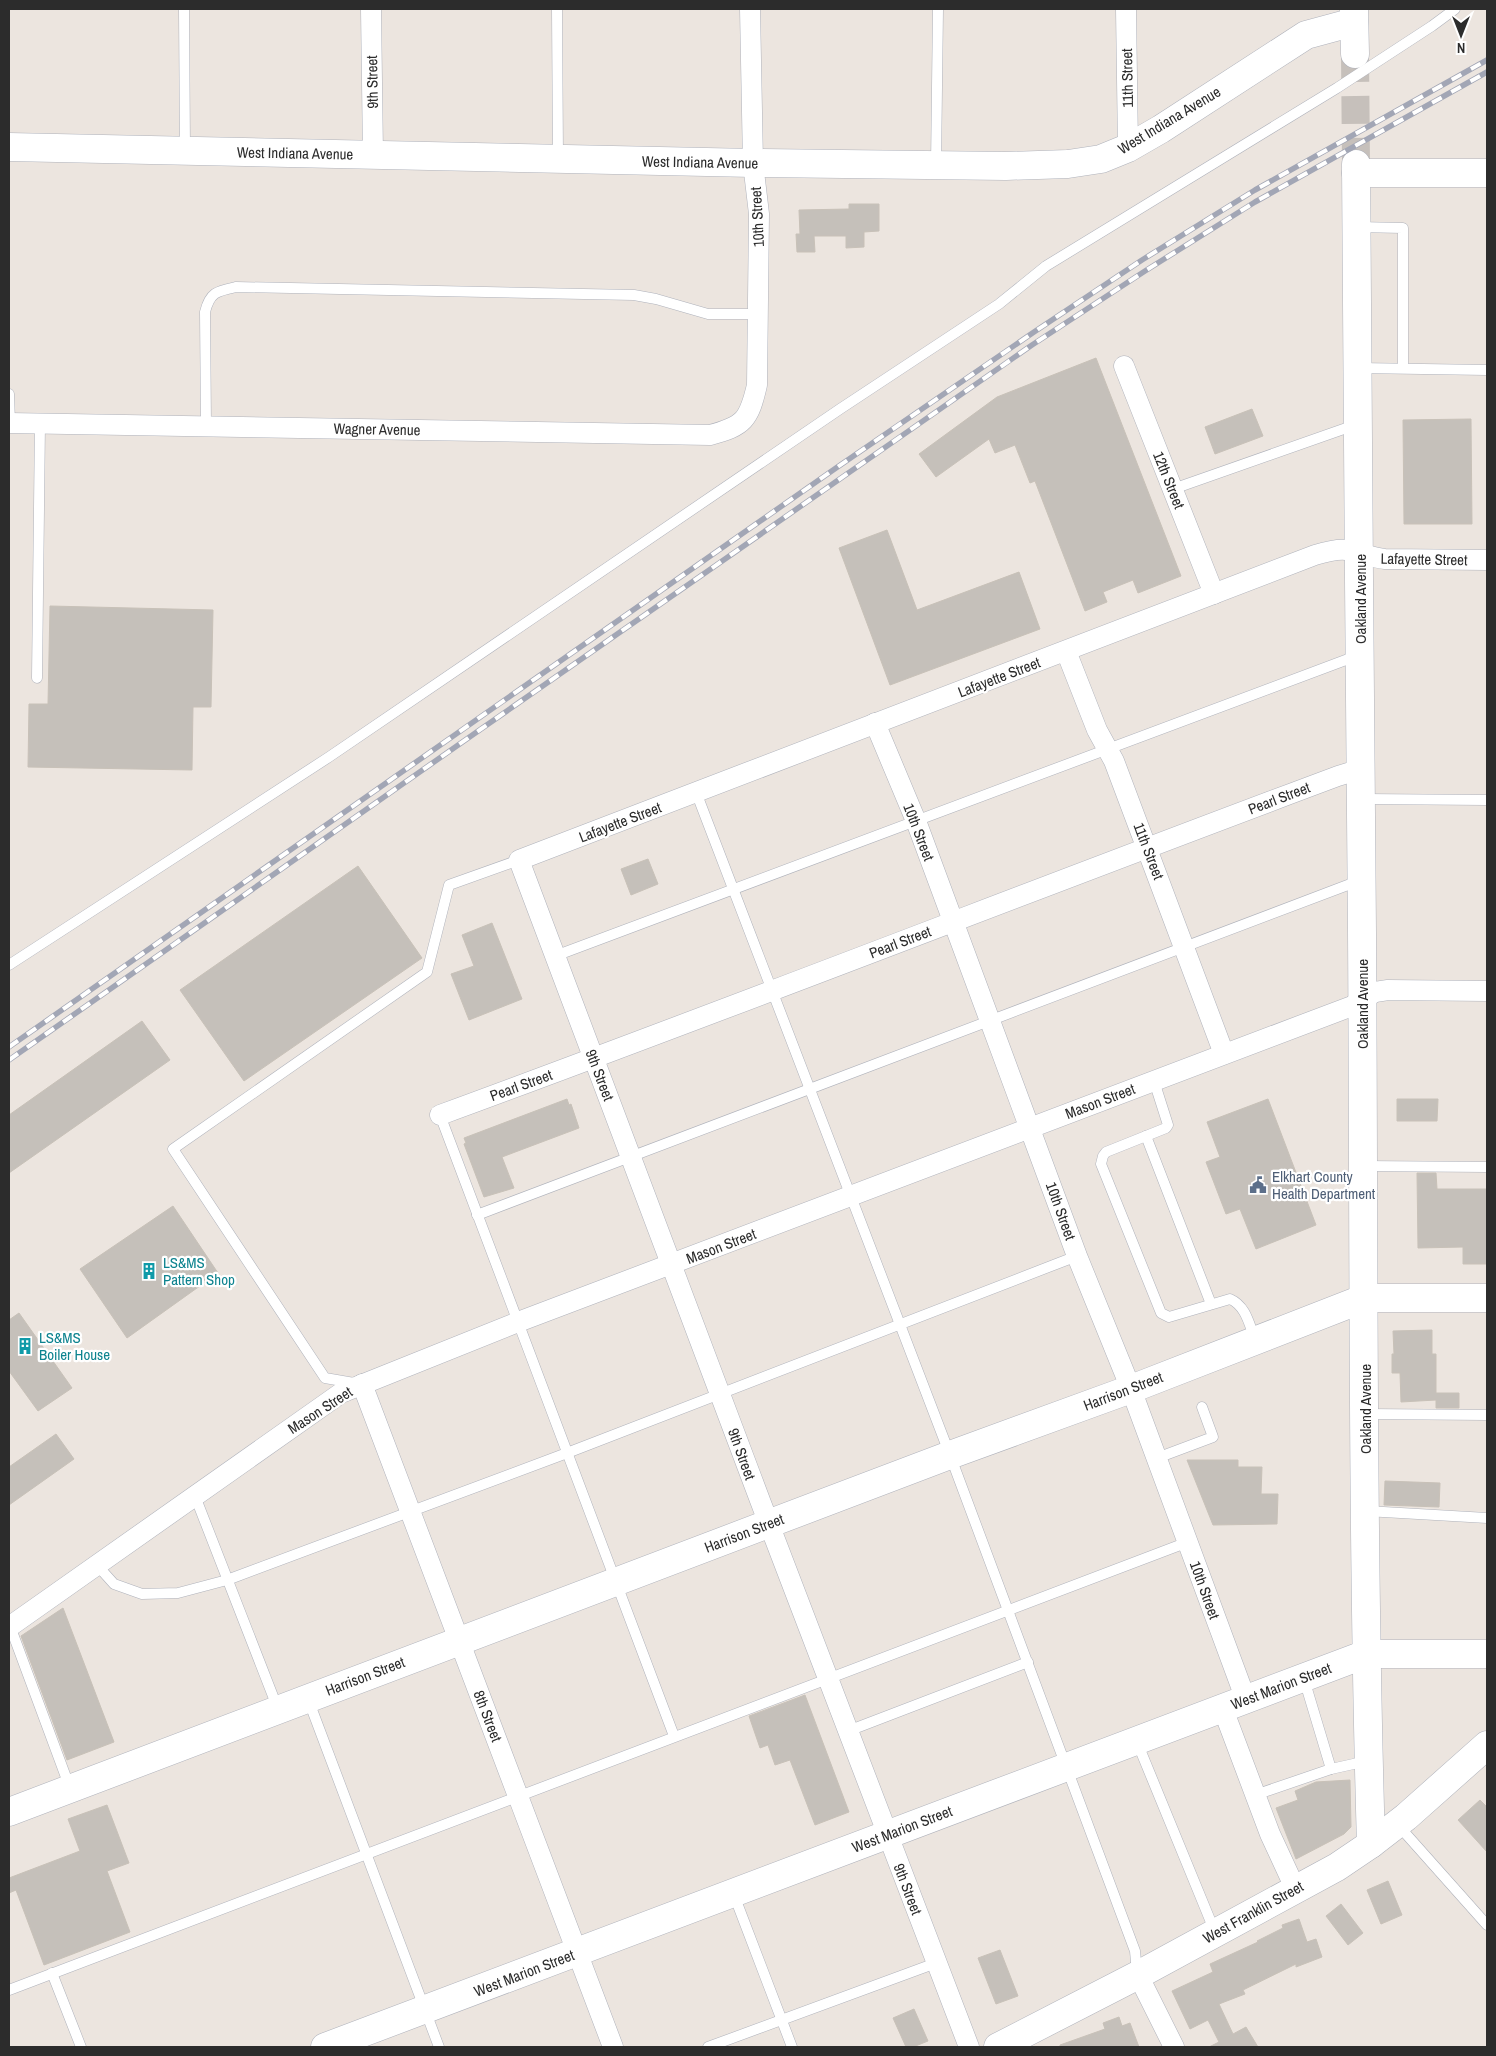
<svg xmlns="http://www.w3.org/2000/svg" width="1496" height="2056" font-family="'Archivo Narrow',sans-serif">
<rect width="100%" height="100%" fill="#ece5df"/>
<g fill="#c5c0ba" stroke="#c8c1b8">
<path d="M849,204H879V231L864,232V247L846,248V236H814L815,252H797L796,234H800L799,210L849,209Z"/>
<path d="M1096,358L1181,576L1138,593L1133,580L1103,592L1107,602L1085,611L1035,481L1030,483L1015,445L995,453L989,439L936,477L919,454L997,397Z"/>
<path d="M1252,409L1263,436L1215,454L1205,427Z"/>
<path d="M1471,419L1472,524H1404L1403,420Z"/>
<path d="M887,530L917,610L1019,572L1040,629L890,685L839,548Z"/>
<path d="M50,606L213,610L211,707H193L192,770L28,767L29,704H48Z"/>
<path d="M648,859L658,884L631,895L621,869Z"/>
<path d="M358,866L422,958L244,1081L180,990Z"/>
<path d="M492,923L522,999L469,1020L451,974L474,966L462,935Z"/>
<path d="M142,1021L170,1060L9,1173V1115Z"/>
<path d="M567,1099L569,1105L571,1104L579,1128L502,1157L514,1188L484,1197L464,1144L466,1143L464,1138Z"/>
<path d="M1268,1099L1316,1225L1256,1249L1240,1209L1226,1214L1206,1162L1220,1157L1207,1122Z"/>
<path d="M1397,1099H1438L1437,1121H1397Z"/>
<path d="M1417,1173H1436L1437,1189H1487V1264H1463V1247L1418,1248Z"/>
<path d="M173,1206L218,1273L127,1338L80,1269Z"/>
<path d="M19,1313L72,1388L38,1411L9,1371V1320Z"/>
<path d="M1432,1330V1354H1436V1393H1459V1408H1436V1400L1401,1402L1400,1373H1392V1354H1394L1393,1331Z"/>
<path d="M56,1434L74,1459L9,1505V1467Z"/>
<path d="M1187,1460H1238V1467H1262L1261,1494H1278L1277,1524L1213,1525Z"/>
<path d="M1385,1481L1440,1483L1439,1507L1384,1505Z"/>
<path d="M63,1608L114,1742L67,1760L21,1636Z"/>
<path d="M805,1695L849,1812L815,1825L790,1760L775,1765L768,1745L760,1748L749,1716Z"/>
<path d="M1350,1780L1351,1827L1344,1834L1296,1859L1276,1808L1298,1800L1295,1791L1316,1782Z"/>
<path d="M1480,1800L1487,1807V1852L1458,1820Z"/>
<path d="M107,1805L129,1863L107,1871L130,1932L44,1965L16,1890L9,1893V1878L80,1851L68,1819Z"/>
<path d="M1388,1881L1402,1915L1381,1924L1367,1890Z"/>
<path d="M1341,1904L1363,1933L1348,1945L1326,1916Z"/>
<path d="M1299,1919L1307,1942L1316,1939L1322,1957L1296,1967V1964L1243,1990L1245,1994L1219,2004L1233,2034L1246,2027L1258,2047H1209L1219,2042L1208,2020L1190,2029L1172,1991L1213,1972L1210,1964L1258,1942L1257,1941L1283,1928L1282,1925Z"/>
<path d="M1000,1950L1018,1996L996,2004L978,1958Z"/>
<path d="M914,2009L928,2041L913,2047H906L893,2018Z"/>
<path d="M1119,2017L1122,2026L1130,2023L1139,2047H1060V2045L1105,2029L1103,2023Z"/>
</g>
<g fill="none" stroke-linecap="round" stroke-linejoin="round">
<path stroke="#c6c0bb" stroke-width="28" stroke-dasharray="28 14" stroke-linecap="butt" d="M1355,54L1356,164"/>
<g stroke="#afb2bb" stroke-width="11">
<g id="lane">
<path d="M184,9L185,150"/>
<path d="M557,9L558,158"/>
<path d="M936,165L938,9"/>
<path d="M1357,227L1403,228V368"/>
<path d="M1358,368L1487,370"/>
<path d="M9,394L10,423"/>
<path d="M206,426L205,312C210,292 217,291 236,287L634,295L656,299L708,314H758"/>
<path d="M1173,489L1355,425"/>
<path d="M37,678L40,423"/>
<path d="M696,792L950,1455L1135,1951L1137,1973"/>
<path d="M1363,799L1487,800"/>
<path d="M555,956L1359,655"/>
<path d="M9,965L329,757L840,409L999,304L1046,266L1337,88L1432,26L1455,9"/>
<path d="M1154,1081L1168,1125L1166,1128L1106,1152L1103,1156L1101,1164L1161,1313L1169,1317L1230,1299C1246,1306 1249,1324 1255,1339"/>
<path d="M440,1115L674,1736"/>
<path d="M1146,1136L1211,1304"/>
<path d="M1363,1166L1487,1167"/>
<path d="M477,1215L1361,880"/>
<path d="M354,1383L325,1378L173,1149L427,972L449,885L519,860"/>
<path d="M1366,1414L1487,1415"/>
<path d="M1157,1458L1213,1437L1202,1407"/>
<path d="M195,1496L278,1709"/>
<path d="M1366,1511L1487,1518"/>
<path d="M97,1565L114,1584L142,1594L178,1593L227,1580L567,1453L1077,1256"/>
<path d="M10,1626L70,1788"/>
<path d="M1304,1679L1331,1769"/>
<path d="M308,1699L439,2047"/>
<path d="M848,1731L1028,1662"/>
<path d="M1137,1742L1215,1932"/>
<path d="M1255,1795L1331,1769L1367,1761"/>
<path d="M1398,1825L1487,1925"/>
<path d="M734,1895L792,2047"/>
<path d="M52,1973L81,2047"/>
<path d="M9,1990L1188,1542"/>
<path d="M708,2047L936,1963"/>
</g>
</g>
<g stroke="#afb2bb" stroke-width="21">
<g id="street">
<path d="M371,9L373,155"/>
<path d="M1126,9L1128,148"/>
<path d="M1124,366L1214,594"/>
<path d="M9,423L710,435C744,426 749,420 757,385L759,214L753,163L750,9"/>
<path d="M1066,651L1097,730L1114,761L1224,1054"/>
<path d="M875,723L916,821L1077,1256L1131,1389L1246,1700"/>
<path d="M440,1115C740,1005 1038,888 1338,776L1361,769"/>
<path d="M362,1384L613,2047"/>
<path d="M9,1627L341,1393L518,1322L1352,1006L1375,992L1388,990L1487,991"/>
<path d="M1223,1709L1270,1834L1295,1888"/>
<path d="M1138,1975L1174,2047"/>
<path d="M969,2047L761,1503L519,860L1315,555C1325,552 1336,549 1346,550C1359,551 1371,558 1385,559L1487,560"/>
</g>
</g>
<g stroke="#afb2bb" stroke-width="29">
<g id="secondary">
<path d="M1354,9L1355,54"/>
<path d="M9,147L753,163L1006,166L1068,164L1101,159L1128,148L1161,129L1306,35L1354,22"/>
<path d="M1356,164C1356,420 1361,676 1362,932C1364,1236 1362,1541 1371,1844"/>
<path d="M1356,173H1487"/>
<path d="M9,1812L950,1455L1131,1389L1365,1298H1487"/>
<path d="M325,2047L1366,1654H1487"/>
<path d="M998,2047L1138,1975L1337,1867L1371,1844L1406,1817L1487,1745"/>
</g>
</g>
<use href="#lane" stroke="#fff" stroke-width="10"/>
<use href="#street" stroke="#fff" stroke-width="20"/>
<use href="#secondary" stroke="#fff" stroke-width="28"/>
<g stroke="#a2a6b5" stroke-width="5.5">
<g id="rail">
<path d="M9,1047L836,468L1034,332L1142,260L1255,190L1487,60"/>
<path d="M9,1060L481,729L1032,345L1145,271L1255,202L1487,72"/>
</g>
</g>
<use href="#rail" stroke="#fff" stroke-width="4" stroke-dasharray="11" stroke-linecap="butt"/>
</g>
<defs>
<g id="civic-bare" transform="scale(1.35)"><path d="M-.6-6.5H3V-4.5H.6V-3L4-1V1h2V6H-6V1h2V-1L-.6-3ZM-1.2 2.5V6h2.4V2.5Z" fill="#5c6f8a" stroke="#fff" stroke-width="2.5" paint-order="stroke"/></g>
<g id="building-bare" transform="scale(1.35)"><path d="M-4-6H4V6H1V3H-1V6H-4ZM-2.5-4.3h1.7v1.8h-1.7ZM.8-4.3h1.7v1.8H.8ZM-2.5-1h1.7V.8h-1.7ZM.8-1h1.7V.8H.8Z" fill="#0f9aa8" stroke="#fff" stroke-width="2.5" paint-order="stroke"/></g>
</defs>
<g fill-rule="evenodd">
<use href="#civic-bare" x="1258" y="1185"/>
<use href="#building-bare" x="149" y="1271"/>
<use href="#building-bare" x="25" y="1346"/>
</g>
<g text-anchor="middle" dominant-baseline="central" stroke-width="4.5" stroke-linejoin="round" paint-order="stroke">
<g font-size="15" fill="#2c2c2c" stroke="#fff">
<text transform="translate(1127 78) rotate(-91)">11th Street</text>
<text transform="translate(372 82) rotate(-91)">9th Street</text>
<text transform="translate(1169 120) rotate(-31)">West Indiana Avenue</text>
<text transform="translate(295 153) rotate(1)">West Indiana Avenue</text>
<text transform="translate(700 162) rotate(1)">West Indiana Avenue</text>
<text transform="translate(757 217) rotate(-93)">10th Street</text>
<text transform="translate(377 429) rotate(1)">Wagner Avenue</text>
<text transform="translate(1169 480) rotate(68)">12th Street</text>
<text transform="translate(1424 559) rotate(1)">Lafayette Street</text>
<text transform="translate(1360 599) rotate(-90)">Oakland Avenue</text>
<text transform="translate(999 677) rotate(-21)">Lafayette Street</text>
<text transform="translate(1279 798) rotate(-21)">Pearl Street</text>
<text transform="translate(620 822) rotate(-21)">Lafayette Street</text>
<text transform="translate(919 832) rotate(69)">10th Street</text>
<text transform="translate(1149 851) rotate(69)">11th Street</text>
<text transform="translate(900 942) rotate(-21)">Pearl Street</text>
<text transform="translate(1362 1004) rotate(-90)">Oakland Avenue</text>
<text transform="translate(600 1075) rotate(69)">9th Street</text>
<text transform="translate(521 1085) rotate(-20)">Pearl Street</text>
<text transform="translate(1100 1101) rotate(-21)">Mason Street</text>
<text transform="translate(1061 1211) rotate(70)">10th Street</text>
<text transform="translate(721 1246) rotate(-21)">Mason Street</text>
<text transform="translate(1123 1391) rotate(-21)">Harrison Street</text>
<text transform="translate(1365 1409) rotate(-90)">Oakland Avenue</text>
<text transform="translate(320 1410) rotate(-33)">Mason Street</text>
<text transform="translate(742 1454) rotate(70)">9th Street</text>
<text transform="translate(744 1533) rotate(-21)">Harrison Street</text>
<text transform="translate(1205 1590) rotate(70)">10th Street</text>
<text transform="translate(365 1676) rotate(-21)">Harrison Street</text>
<text transform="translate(1281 1686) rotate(-21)">West Marion Street</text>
<text transform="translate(488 1716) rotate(69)">8th Street</text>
<text transform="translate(902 1829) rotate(-21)">West Marion Street</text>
<text transform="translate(908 1889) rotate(69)">9th Street</text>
<text transform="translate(1253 1912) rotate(-29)">West Franklin Street</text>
<text transform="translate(524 1973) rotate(-21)">West Marion Street</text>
</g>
<g font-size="15" fill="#4e5e75" stroke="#fff" text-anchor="start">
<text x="1272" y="1176">Elkhart County<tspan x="1272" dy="17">Health Department</tspan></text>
</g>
<g font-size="15" fill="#0d838f" stroke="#fff" text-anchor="start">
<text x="163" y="1262">LS&amp;MS<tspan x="163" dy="17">Pattern Shop</tspan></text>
<text x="39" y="1337">LS&amp;MS<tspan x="39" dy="17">Boiler House</tspan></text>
</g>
</g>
<rect width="1496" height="2056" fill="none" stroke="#2c2c2c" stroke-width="20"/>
<g transform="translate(1461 35) rotate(180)" stroke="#ffffff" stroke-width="4" paint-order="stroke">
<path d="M0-4L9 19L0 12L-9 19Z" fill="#2c2c2c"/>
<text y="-8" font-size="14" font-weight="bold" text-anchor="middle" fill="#2c2c2c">N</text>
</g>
</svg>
